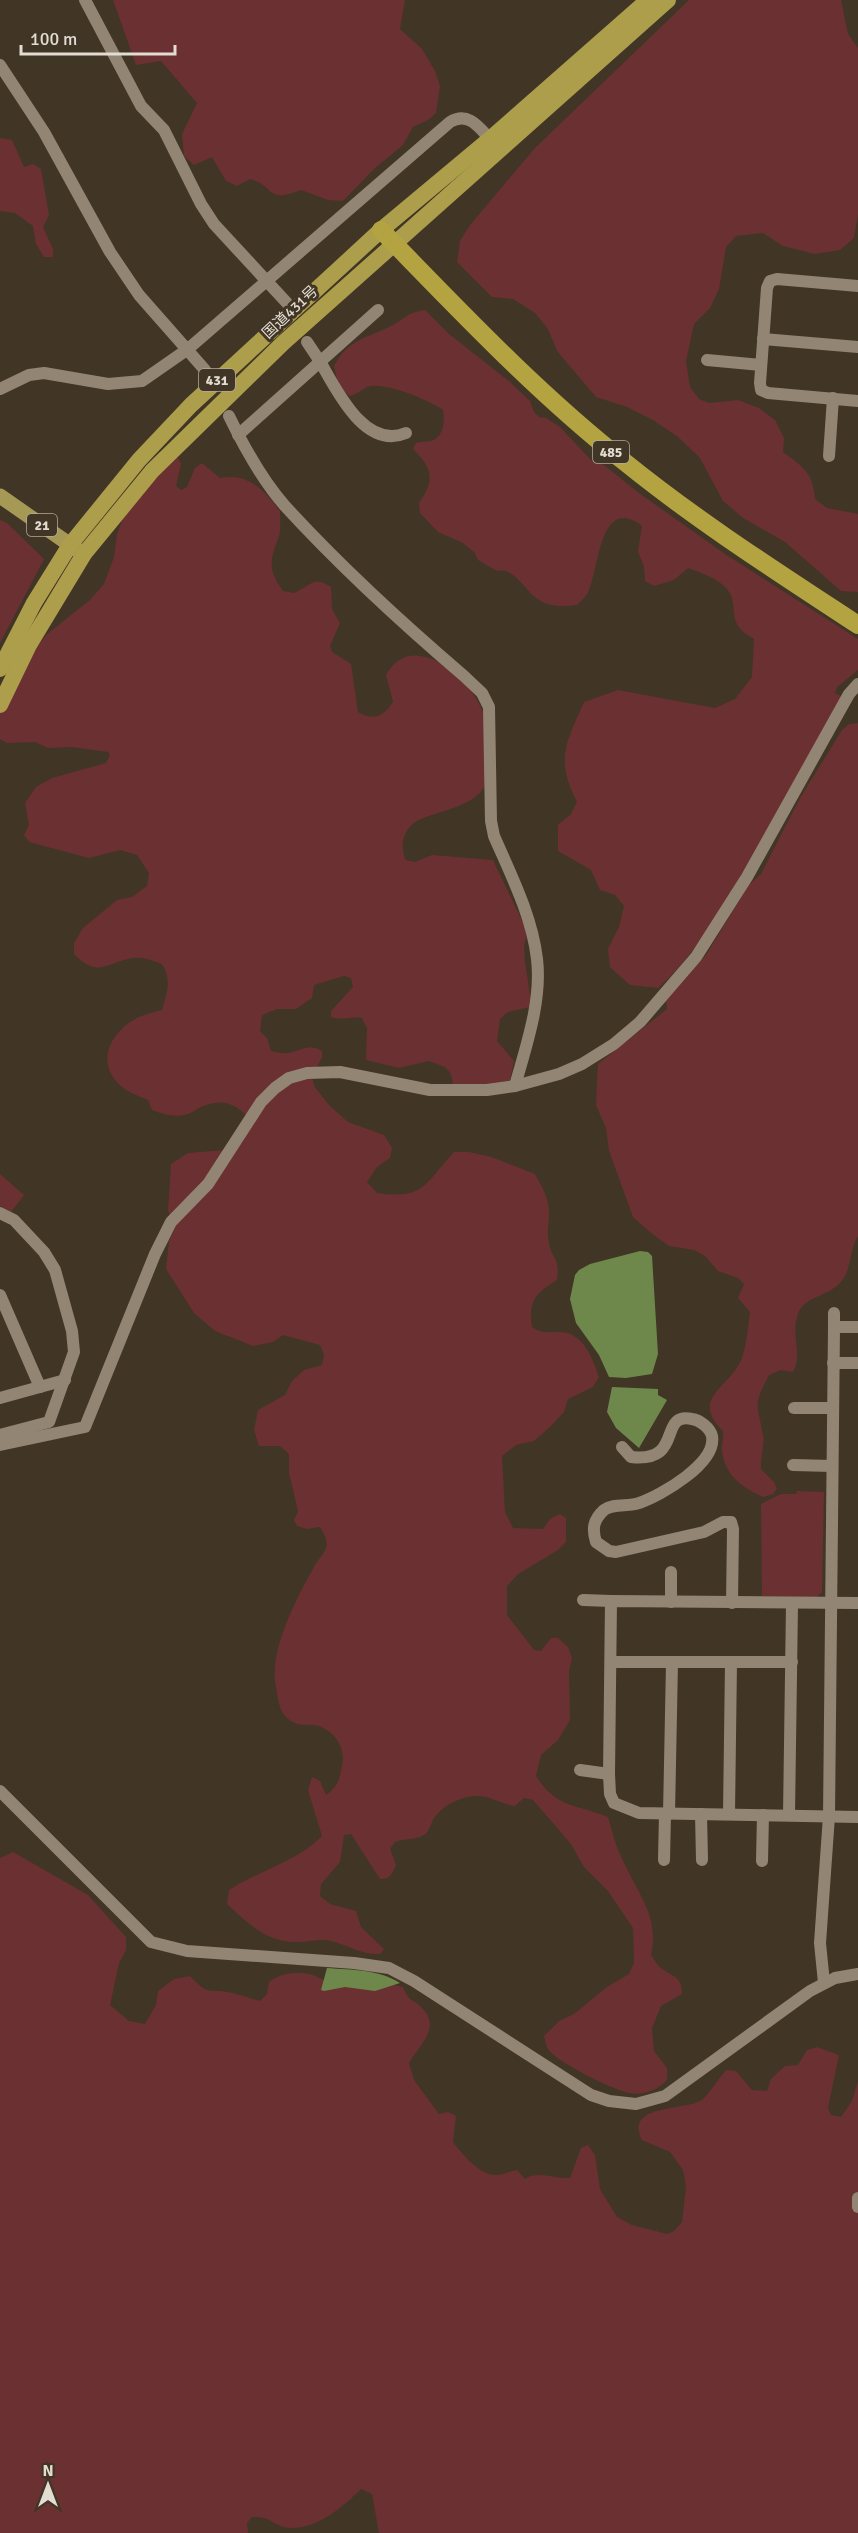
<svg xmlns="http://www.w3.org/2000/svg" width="858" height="2533" font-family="Signika,'Noto Sans JP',sans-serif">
<rect width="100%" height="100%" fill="#413526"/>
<g fill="#6b3032">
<path d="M113,0H405L400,29L422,49L435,71L440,86L436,113L428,120L413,127L403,145L375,168L343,201L328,200L301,190C265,204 277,187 250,179L237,186L226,181L212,157L194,165L184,156L182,134L197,103L161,61L136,65Z"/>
<path d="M689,0H841L848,34L858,48V214L854,238L840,250L815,254L783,246L763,233L736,236L726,247L719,289L710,308L694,324L686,361L690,387L699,399L709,403L738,400L759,408L775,420L784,438L783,452C803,467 813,472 815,499L827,508L858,514V592L841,591L785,542L743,518L723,501L700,458L678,437L653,420L627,407L596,397L557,351L548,329L535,313L513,299L492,297L457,262L460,241L470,225L535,148Z"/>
<path d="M0,138L12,140L24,167L33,164L41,169L49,215L43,227L53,249V257H44L36,244L33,226L15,213L0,211Z"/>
<path d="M425,310L449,334L510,382L530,401L534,412L539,417L546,418L560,427L592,461L604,465L639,493L725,554L858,639V670L837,687L835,693L841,696L837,711C802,771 769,831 733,890C710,925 690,960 658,988L630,985L610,967L608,949L619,927L624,906L615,895L600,890L591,870L558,851V825L571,814L577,802C555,759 566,743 584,702L618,690L715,708L735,699L752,677L754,639C722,622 742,605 726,588C718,579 700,572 688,568L674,580L654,586L645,581L644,567L638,551L642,526C600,494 599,568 589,590C587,596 581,601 577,605C564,607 551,607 539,600C524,591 516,567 497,571L478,560L475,553L463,543L438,532L420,513L419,503C435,480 433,469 413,449L416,443C422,441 426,442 431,441C444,437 445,420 443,410C429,400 383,381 367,387C361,390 357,394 350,396L339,388L334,366C349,338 366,339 391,326C407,318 405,313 425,310Z"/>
<path d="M178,457L181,464L176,486L181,490L187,487L195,468L202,463L220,478C249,473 264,490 280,511C280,519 281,529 279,536C270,561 267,568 283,591L294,593C310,586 314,575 331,587L332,609L340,623L330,646L332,652L351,664L358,712C373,721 383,717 393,702L386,675C413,625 477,682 485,719C489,736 486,757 487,775C487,808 432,810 414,823C402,832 400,848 406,860L415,862L432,855L493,860L528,933L524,945L525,962L531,1001L530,1007L508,1012L500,1019L497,1041L514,1061L510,1080L502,1090L463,1094L453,1084L451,1074L445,1067L429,1061L399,1068L366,1060L367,1028L362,1018C350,1016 342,1021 331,1017V1011L353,987L351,978L344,976L314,985L312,998L296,1009H277L262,1015L260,1031L267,1038L271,1051C276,1052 282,1054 287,1053C301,1052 307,1042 322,1051V1057L312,1077L314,1086L329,1105L348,1122L384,1135L392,1148L390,1158L377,1167L367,1182L377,1193C425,1200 425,1183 454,1152H469L491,1157L535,1174C541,1185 548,1196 549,1210C550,1221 546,1231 549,1243C553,1262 560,1257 557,1280C536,1293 528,1301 532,1327C543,1334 547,1332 560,1332C583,1332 593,1359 599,1377L593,1387L568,1399L564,1412L550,1427L534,1441L516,1445L502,1456L505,1512L513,1528L543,1529L550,1519L560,1514L566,1518V1542L558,1550L518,1574L507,1586V1615L534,1650L541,1651L551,1638H558L568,1647L572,1658L569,1671L570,1720L558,1740L541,1755L536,1776C556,1808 576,1804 608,1817C612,1830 615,1844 621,1856C636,1892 660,1915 651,1955C654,1959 657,1965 661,1968C672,1977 682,1975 682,1994L661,2006L652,2028L654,2051L667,2068V2080C657,2090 644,2096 629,2093C614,2090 556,2062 548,2049C546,2046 545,2040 544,2036L559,2021L574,2014L607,1987L629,1974L634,1963L633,1928L608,1891L584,1867L571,1844L533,1800L524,1798L515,1806C502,1804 489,1796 479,1796C463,1795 439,1806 432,1822C429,1828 429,1833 422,1836C416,1839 403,1839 395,1842L390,1849L396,1865C392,1874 390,1880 380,1879L351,1834L344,1835L340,1862L321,1884L320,1896L330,1904L356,1911L361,1927L384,1949L380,1954C360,1955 349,1945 331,1941C321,1938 309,1942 298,1942C268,1943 248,1924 227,1904L229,1890C258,1871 298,1861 322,1836L308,1790L312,1777L320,1781L326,1795C339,1785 339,1781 342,1765C346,1748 335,1732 319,1726C307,1722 299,1730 285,1716C278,1709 277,1691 275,1682C271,1647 297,1597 314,1567C317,1560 324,1555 326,1548C328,1539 324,1534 320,1527L307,1529L297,1526L294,1520L298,1511L289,1473V1454L280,1446H259L254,1430L258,1410L285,1395L292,1381L304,1370L322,1365L324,1355L320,1345L283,1335L273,1342L253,1346L215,1331L194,1313L166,1269L169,1241L175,1228L168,1211L171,1164L188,1153L237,1149L243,1141L251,1121C240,1106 225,1098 206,1105C198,1107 192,1114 184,1115C173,1117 162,1114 152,1110L148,1100C141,1097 133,1094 126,1090C93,1067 108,1032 139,1017C146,1014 154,1012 162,1010C167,993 172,979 162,964C153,961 143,957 134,958C107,961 99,980 74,954V943L83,928L117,900L132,897L147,886L149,873L137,855L120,850L89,858L29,842L24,835L29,825L25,803L36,787L52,778L106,763L110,755L108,752L71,747L48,748L35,742L7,743L0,739V711L30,656L46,635L90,600L104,584L114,557L117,534L128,506Z"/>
<path d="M0,520L7,523L44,559L0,643Z"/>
<path d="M858,723V1236C849,1250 852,1271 840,1283C826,1298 803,1295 797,1317C791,1336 803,1354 793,1372L781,1370L769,1375C753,1406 757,1402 763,1435C765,1443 760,1458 761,1469L774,1482L777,1489L773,1494L763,1497C742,1487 725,1476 722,1451C721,1445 724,1438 723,1431C692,1401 723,1390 738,1366C746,1355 748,1326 750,1312L738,1298L744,1284L738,1278L718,1271L705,1256L694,1250L669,1246L651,1233L633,1217L609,1151L606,1128L596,1105L598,1064L667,1009L666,1001L706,955L749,885L761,874L800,798L842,730L849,724Z"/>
<path d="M0,1174L24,1195L11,1212L0,1206Z"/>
<path d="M797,1491L824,1492L822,1592L817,1597L762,1596L761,1504L781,1494H796Z"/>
<path d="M13,1852L88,1895L126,1937V1950L119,1963L110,2005L129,2021L145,2024L156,2005L158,1991L174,1979L190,1976C210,1998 209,1987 232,1993C241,1995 250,1998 260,2001L267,1994L269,1982C287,1969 312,1970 329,1984L387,1983L403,1987C410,2004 413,1998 422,2008C442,2028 419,2045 409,2063L414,2080L439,2114L448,2112L456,2116L453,2142C462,2154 481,2177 498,2175C504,2175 510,2171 517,2170L525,2179C537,2170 555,2179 570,2178L581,2148L588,2145L595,2155L600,2189L617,2217L632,2225L667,2234L674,2231L682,2222L686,2187L683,2170L670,2152L642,2140C624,2104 684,2111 702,2100C708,2095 719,2078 726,2070L736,2071L752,2090L767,2091L771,2079L785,2066L798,2065L807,2050L817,2047L839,2055L828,2108L831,2115L841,2117L852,2101L858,2081V2533H379L372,2494L361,2489C342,2508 313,2533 283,2527C268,2521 270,2517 252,2517L247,2523L248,2533H0V1858Z"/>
</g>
<g fill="#6e884b">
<path d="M640,1251L648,1252L652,1256L658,1354L652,1374L626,1378L609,1377L599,1355L576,1323L570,1299L575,1275L579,1270L590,1264Z"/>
<path d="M612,1387L658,1389V1395L667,1400L639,1448L616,1428L607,1412Z"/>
<path d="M327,1968C352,1970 378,1969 400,1983L375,1991L345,1987L324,1991L321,1990Z"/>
</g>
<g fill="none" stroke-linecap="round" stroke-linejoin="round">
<g stroke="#928573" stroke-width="12">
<path d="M85,0L141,106L164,130L201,204L214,224L287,303"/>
<path d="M0,65L44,132L110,252L139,295L205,370"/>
<path d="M858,286L777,279L770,281L767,288L760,383L761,390L768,393L858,401"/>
<path d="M763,339L858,347"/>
<path d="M307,342L319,360"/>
<path d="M707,360L761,365"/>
<path d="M322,365C338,393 366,450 406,433"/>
<path d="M0,389L29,375L44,373L108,384L142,381L188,349L450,122C468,111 479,127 490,139"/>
<path d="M229,416C244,447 262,480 285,506C340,566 402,623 464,676L482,693L489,707L491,821L494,836C511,875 532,916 537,959C542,1001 526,1046 515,1086"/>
<path d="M238,435L378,310"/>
<path d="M829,456L833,398"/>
<path d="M0,1213L14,1220L44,1252L55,1270L72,1331L74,1352L49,1422L0,1435"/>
<path d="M0,1295L40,1387"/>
<path d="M834,1313V1327H858"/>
<path d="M833,1363H858"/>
<path d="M0,1398L65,1380"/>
<path d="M794,1408H832"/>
<path d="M0,1445L85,1427L155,1254L171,1222L208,1184L261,1102L275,1088L289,1078L307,1073L340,1072L430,1090H487L515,1086L559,1074L582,1064L614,1044L640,1022L696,957L747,877L849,694L858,684"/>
<path d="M622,1447L631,1457C685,1463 657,1412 692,1419C700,1420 710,1428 712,1436C717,1463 662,1495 639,1503C629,1507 613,1503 604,1510C593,1520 592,1529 596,1542L609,1551L616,1552L704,1532L723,1522H731L733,1529L732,1603"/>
<path d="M793,1465L832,1466"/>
<path d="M671,1572V1602"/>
<path d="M583,1600L611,1601"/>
<path d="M858,1603L611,1601L609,1774L610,1794L614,1803L639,1813L858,1817"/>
<path d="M611,1662H792"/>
<path d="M580,1770L609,1774"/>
<path d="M669,1814L672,1663"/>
<path d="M701,1814L702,1860"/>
<path d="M729,1814L731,1663"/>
<path d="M789,1815L792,1604"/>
<path d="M664,1860L665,1814"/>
<path d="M762,1861L763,1815"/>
<path d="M858,2198V2207"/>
</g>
<g stroke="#928573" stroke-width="12">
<path d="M0,1791L151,1942L187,1951L354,1963L389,1968L414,1981L591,2095L609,2101L636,2104L665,2096L810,1991L835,1978L858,1974"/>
<path d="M824,1983L820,1943L829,1816L834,1327"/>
</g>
<path stroke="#a69855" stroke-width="15" d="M0,496L79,551"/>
<g stroke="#ac9e4b" stroke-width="16">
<path d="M0,669L34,603L70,545L139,460L191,405L381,230L490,139L648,0"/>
<path d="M0,705L29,645L84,554L152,471L283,343L668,0"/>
</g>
<path stroke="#b3a441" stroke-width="18" d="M381,230C460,311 537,393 626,463C699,522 779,573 858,625"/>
</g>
<g text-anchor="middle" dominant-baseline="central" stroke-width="6" stroke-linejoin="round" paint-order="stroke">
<g fill="#413526" stroke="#b2aa9e" stroke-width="1.5">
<rect x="199" y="369" width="36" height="22" rx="4.5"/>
<rect x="593" y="441" width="36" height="22" rx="4.5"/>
<rect x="27" y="514" width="30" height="22" rx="4.5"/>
</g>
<g font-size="14" font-weight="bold" fill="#e3dcd2">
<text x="217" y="380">431</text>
<text x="611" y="452">485</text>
<text x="42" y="525">21</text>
</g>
<g font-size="15" fill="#e3dcd2" stroke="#413526">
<text transform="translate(290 312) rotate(-43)">国道431号</text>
</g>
</g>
<g transform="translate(48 2485)" stroke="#413526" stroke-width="4.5" paint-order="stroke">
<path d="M0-4.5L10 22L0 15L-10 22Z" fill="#e3dcd2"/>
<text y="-9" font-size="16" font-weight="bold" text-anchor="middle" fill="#e3dcd2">N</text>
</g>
<path d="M21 45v9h154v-9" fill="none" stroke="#e3dcd2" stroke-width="3"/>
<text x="30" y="45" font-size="18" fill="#e3dcd2" stroke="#413526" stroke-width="4.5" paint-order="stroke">100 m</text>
</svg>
